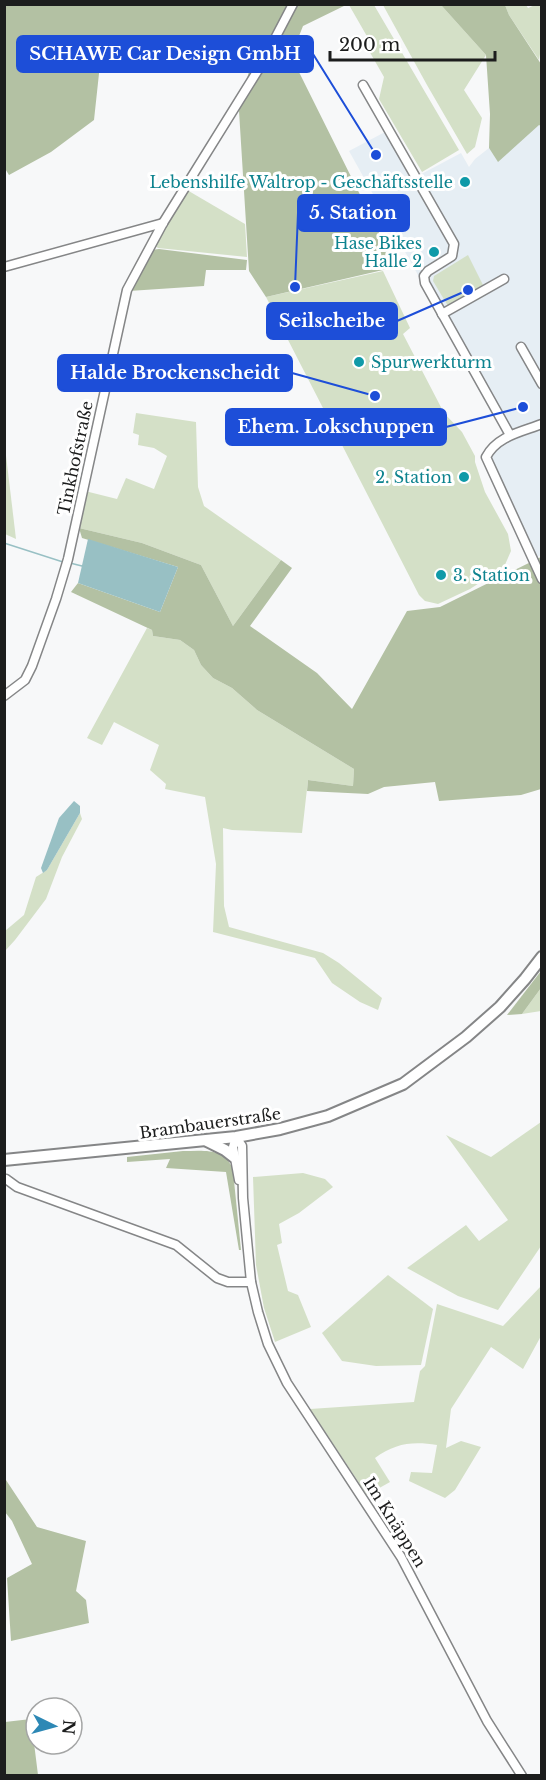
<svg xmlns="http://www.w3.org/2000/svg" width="546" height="1780" font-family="'Libre Baskerville',serif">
<rect width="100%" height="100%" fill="#f7f8f9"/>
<path fill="#e6eef4" d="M539,124L541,126V555L533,559L484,463V458L507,435L349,151L385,132L412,179L461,153L469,167L475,159L489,148L498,161Z"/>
<g fill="#d4e0c7">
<path d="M349,5H374L459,150L422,172L379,99L384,77L368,49L372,45Z"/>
<path d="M383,5H441L486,55L464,90L482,118L475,147L467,154L427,85Z"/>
<path d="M505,5H526L528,8L535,5H541V48L539,60L509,15Z"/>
<path d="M187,190L245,224L247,257L158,248L154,245Z"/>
<path d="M468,255L483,285L448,306L433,281L434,276Z"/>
<path d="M383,271L410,328L403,334L444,413L462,432L475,456V462L485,492L508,534L511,551L504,567L470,589L438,604L425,601L419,595L266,297Z"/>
<path d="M136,413L196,422L198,487L204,506L281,560L233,626L201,565L142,543L79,528L85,491L117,499L126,478L154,489L167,456L154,448L138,445L139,435L133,433Z"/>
<path d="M4,447H5L16,539L5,534Z"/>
<path d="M147,628L152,630L153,636L180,640L194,650L201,665L213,678L232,688L257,710L354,769L353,786L308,780L302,833L232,830L223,828L224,906L229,927L323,953L339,963L382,998L378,1010L360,1002L332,983L315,958L213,932L216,864L205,797L165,789L166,784L150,770L159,745L114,722L102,745L87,738Z"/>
<path d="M80,813L82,819L62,857L46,899L15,940L5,951V931L24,915L36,877L47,870Z"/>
<path d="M541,988V1011L522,1014Z"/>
<path d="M541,1122V1246L498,1310L458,1296L407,1268L466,1225L479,1241L508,1220L446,1135L491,1157Z"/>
<path d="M303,1173L325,1179L333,1187L299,1213L279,1224L282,1243L277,1245L288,1291L298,1295L311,1327L275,1342L264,1308L256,1265L253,1177Z"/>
<path d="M388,1275L433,1309L421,1365L376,1366L342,1361L322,1333Z"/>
<path d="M541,1286V1336L523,1369L491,1347L451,1409L446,1448L461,1441L481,1447L455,1490L445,1498L409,1481L411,1472L432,1473L437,1445C413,1441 395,1443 375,1458L390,1482L367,1495L310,1409L414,1402L420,1371L425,1366L437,1304L503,1326Z"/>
</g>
<g fill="#b3c1a3">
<path d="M4,5H346L303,26L291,56L396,267L266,297L249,271L239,111L249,71L101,55L94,120L51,152L9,175L4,167Z"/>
<path d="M441,5H505L509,15L541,64V126L539,125L498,162L489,148L490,114L486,55Z"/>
<path d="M159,249L247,260L246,270H206L204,286L129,291L151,250Z"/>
<path d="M79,528L142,543L201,565L233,626L281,560L292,568L250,626L317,673L352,709L407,611L440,607L541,557V789L521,795L439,801L435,782L384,787L368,794L307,791L308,780L353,786L354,769L257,710L232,688L213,678L201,665L194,650L180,640L153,636L152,630L71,592L78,583L160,612L178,567L82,538Z"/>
<path d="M541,971V988L522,1014L507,1015Z"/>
<path d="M183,1151C203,1151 227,1147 233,1171L241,1250H239L226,1172L166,1168L170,1159L127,1162V1157Z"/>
<path d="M4,1477L37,1527L86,1541L76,1591L86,1600L89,1623L11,1641L7,1578L32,1564L12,1521L5,1512Z"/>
<path d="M31,1719L38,1775H5V1722Z"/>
</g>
<g fill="#98c0c4">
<path d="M88,539L178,567L160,612L78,583Z"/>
<path d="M74,801L80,806V813L47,870L43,873L41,868L59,818Z"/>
</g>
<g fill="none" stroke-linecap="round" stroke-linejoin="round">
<g stroke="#98c0c4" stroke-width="1.5">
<path d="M4,543L63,562"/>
<path d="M70,563L82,566"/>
</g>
<g stroke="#858687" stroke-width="11">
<g id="minor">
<path d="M363,85L454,244L452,256L428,271L424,276L425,283L510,435"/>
<path d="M4,267L163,223"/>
<path d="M442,314L504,279"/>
<path d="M521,347L542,384"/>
<path d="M542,424C521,432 497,436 486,457L542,579"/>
<path d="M4,696L25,680L32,666L56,599L68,559L127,290L163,223L260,67L293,4"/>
<path d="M236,1137L242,1146L243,1198L251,1282L258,1312L268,1344L287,1383L401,1557L487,1721L522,1776"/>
<path d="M236,1137L233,1147L239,1180"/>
<path d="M6,1179L17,1187L176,1245L217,1278L228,1282H251"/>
</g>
</g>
<g stroke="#858687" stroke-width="14">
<g id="major">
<path d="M207,1141L225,1150L234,1157"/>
<path d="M4,1160L236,1137L280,1129L328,1116L403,1084L466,1037L500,1007L525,979L542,957"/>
</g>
</g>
<use href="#minor" stroke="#fff" stroke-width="8"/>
<use href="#major" stroke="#fff" stroke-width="10"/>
</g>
<g fill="#0f9aa8" stroke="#fff" stroke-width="2">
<circle cx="465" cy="182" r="6"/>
<circle cx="434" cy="252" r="6"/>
<circle cx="359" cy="362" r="6"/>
<circle cx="464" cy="477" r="6"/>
<circle cx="441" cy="575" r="6"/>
</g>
<g text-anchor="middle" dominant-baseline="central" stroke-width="6" stroke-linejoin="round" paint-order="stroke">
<g font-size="16" fill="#0d838f" stroke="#fff" text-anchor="end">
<text x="453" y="182">Lebenshilfe Waltrop - Geschäftsstelle</text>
<text x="422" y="243">Hase Bikes<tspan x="422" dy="18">Halle 2</tspan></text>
<text x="371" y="362" text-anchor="start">Spurwerkturm</text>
<text x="452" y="477">2. Station</text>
<text x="453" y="575" text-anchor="start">3. Station</text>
</g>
<g font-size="16" fill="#1c1d1d" stroke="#fff">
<text transform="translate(75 458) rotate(-78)">Tinkhofstraße</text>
<text transform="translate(210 1123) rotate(-8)">Brambauerstraße</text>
<text transform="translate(395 1522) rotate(58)">Im Knäppen</text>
</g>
</g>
<path fill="none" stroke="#1d4ed8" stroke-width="2" d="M376 155L313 54M295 287L298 213M468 290L397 321M375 396L292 373M523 407L446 427"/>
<g fill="#1d4ed8" stroke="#fff" stroke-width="2">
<circle cx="376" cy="155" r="6"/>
<circle cx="295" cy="287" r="6"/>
<circle cx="468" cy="290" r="6"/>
<circle cx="375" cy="396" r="6"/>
<circle cx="523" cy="407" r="6"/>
</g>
<g fill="#1d4ed8" stroke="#1d4ed8" stroke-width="2">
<rect x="17" y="36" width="296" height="36" rx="6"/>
<rect x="298" y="195" width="111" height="36" rx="6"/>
<rect x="267" y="303" width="130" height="36" rx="6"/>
<rect x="58" y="355" width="234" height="36" rx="6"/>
<rect x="226" y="409" width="220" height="36" rx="6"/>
</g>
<g font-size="18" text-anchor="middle" font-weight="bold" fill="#fff">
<text x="165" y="60">SCHAWE Car Design GmbH</text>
<text x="353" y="219">5. Station</text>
<text x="332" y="327">Seilscheibe</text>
<text x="175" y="379">Halde Brockenscheidt</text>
<text x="336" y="433">Ehem. Lokschuppen</text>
</g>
<rect width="546" height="1780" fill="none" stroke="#1c1d1d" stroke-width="12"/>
<g transform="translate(54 1726) rotate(95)"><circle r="28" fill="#ffffff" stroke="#a4a5a5" stroke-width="1.5"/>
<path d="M0-4.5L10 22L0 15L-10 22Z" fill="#2d88b5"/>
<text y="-9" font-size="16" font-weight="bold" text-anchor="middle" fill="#1c1d1d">N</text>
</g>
<path d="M330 51v9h165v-9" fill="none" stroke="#1c1d1d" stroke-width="3"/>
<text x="339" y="51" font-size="18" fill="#1c1d1d" stroke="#ffffff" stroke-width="4.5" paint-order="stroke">200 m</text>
</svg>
